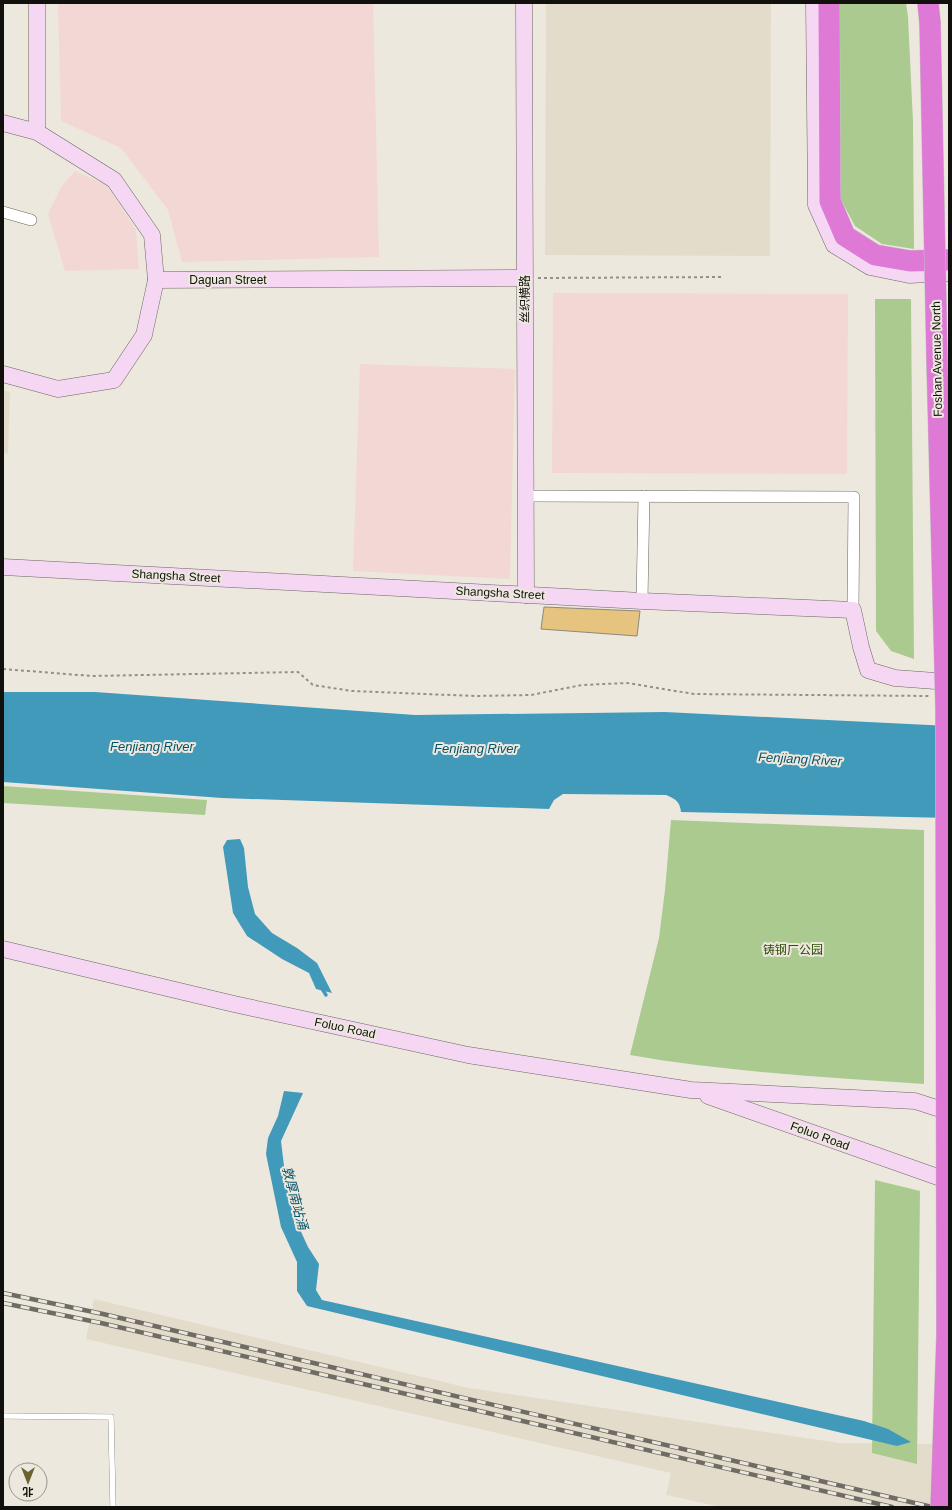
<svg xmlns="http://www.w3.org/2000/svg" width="952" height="1510" font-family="Helvetica,'Noto Sans SC',sans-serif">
<rect width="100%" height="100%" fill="#ede8de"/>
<g fill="#e4dccb">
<path d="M546,3H771L770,256L545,255Z"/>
<path d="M3,390L10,392L8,454L3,453Z"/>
<path d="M94,1299L469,1388L840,1443L949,1444V1507H721L666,1495L671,1473L86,1339Z"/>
</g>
<g fill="#f2d7d5">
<path d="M58,3H373L379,257L182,262L168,210L121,148L61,121Z"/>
<path d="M75,171L107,185L136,230L139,269L65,271L48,214L61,187Z"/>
<path d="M553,293L848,294L847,474L552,473Z"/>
<path d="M360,364L515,369L510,579L353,571Z"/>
</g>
<g fill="#aaca90">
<path d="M836,3H906L908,17L913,122L914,249L882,244L855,226L841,200Z"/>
<path d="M875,299H911L914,659L891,651L876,631Z"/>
<path d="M3,786L207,800L205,815L3,803Z"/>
<path d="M671,820L924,830V1084C826,1077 727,1072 630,1055L659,938L665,890Z"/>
<path d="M875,1180L920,1191L917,1464L872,1453Z"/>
</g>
<g fill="#419ab9">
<path d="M3,692H95L415,715L665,712L949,726V818L681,812C680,802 676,799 666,795L563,794L554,800L549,809L222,798L3,782Z"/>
<path d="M240,839L244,848L248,887L255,914L272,933L297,948L317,963L332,993L316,989L309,973L282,959L247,936L233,913L223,847L227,840Z"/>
<path d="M284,1091L303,1093L281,1141L286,1183L297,1223L308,1247L319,1264L316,1290L322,1300L864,1421L888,1429L911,1442L897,1446L307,1306L297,1291V1262L281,1227L266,1154L268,1138L278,1116Z"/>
</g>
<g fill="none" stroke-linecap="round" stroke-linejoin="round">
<path stroke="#419ab9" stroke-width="3.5" d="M321,987L326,995"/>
</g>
<path fill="#e6c47f" stroke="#8c887f" d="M544,607L640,611L637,636L541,629Z"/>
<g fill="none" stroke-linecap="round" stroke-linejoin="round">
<g stroke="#6a665e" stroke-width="6">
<path id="lane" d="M3,1416L111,1417L113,1507"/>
</g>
<g stroke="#6a665e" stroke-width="12">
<g id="street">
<path d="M3,212L31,220"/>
<path d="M526,496L854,497L853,610"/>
<path d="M642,601L644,496"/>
</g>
</g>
<g stroke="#6a665e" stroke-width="17">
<g id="secondary">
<path d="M524,3L526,595"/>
<path d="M814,3L816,205L834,245L870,267L909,275L949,273"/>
<path d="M3,123L37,132L114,180L152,235L156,280"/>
<path d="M37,132V3"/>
<path d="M3,374L58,389L114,380L144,335L156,280L524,278"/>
<path d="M3,567L642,601L853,610L861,647L868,670L895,678L949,682"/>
<path d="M3,949L234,1004L468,1055L691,1090L915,1101L949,1112"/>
<path d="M708,1096L949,1181"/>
</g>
</g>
<g stroke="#c6c6c5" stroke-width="22">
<g id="highway">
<path d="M829,3L830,201L845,236L875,255L910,261L949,260"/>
<path d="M928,3L930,23"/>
</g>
</g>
<g stroke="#939088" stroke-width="2" stroke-dasharray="3 3" stroke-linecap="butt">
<path d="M538,278L724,277"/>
<path d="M3,669L92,676L298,672L313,685L352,691L475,696L531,695L582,685L627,683L694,694L930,696"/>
</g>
<use href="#lane" stroke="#fff" stroke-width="5.5"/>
<use href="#street" stroke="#fff" stroke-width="11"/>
<use href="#secondary" stroke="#f5d7f3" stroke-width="16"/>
<use href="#highway" stroke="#de79d6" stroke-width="21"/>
<g stroke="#6f6c65" stroke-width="4.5">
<g id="rail">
<path d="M3,1293L103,1314L932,1507"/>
<path d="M3,1303L101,1323L892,1507"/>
</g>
</g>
<use href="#rail" stroke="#ede8de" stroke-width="3" stroke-dasharray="9" stroke-linecap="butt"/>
<g stroke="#c6c6c5" stroke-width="22" stroke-linecap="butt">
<path id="highway-bridge" d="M930,23L937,360L946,709L947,1335L941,1507"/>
</g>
<use href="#highway-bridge" stroke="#de79d6" stroke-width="21"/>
</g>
<g text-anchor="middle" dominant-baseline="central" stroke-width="4" stroke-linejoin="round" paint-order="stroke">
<g font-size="12" fill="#11100c" stroke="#ede8de">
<text x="228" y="280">Daguan Street</text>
<text transform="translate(525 299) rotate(-90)">丝织横路</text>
<text transform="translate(937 359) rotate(-91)">Foshan Avenue North</text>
<text transform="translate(176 576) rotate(3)">Shangsha Street</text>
<text transform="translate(500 593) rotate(3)">Shangsha Street</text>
<text transform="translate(345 1028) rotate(12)">Foluo Road</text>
<text transform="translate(820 1136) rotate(20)">Foluo Road</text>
</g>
<g font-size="12" fill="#2c4b03" stroke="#ede8de">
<text x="793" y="950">铸钢厂公园</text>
</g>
<g font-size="13" font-style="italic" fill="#065369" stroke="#ede8de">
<text x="152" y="746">Fenjiang River</text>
<text x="476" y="748">Fenjiang River</text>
<text transform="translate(800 759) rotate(3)">Fenjiang River</text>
<text transform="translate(295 1198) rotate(75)">敦厚南站涌</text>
</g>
</g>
<rect width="952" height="1510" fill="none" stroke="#11100c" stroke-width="8"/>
<g transform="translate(28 1482) rotate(180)"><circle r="19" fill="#ede8de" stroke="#95928a"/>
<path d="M0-3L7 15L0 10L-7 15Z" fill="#68632f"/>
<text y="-6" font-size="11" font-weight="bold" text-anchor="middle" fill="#11100c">北</text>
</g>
</svg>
